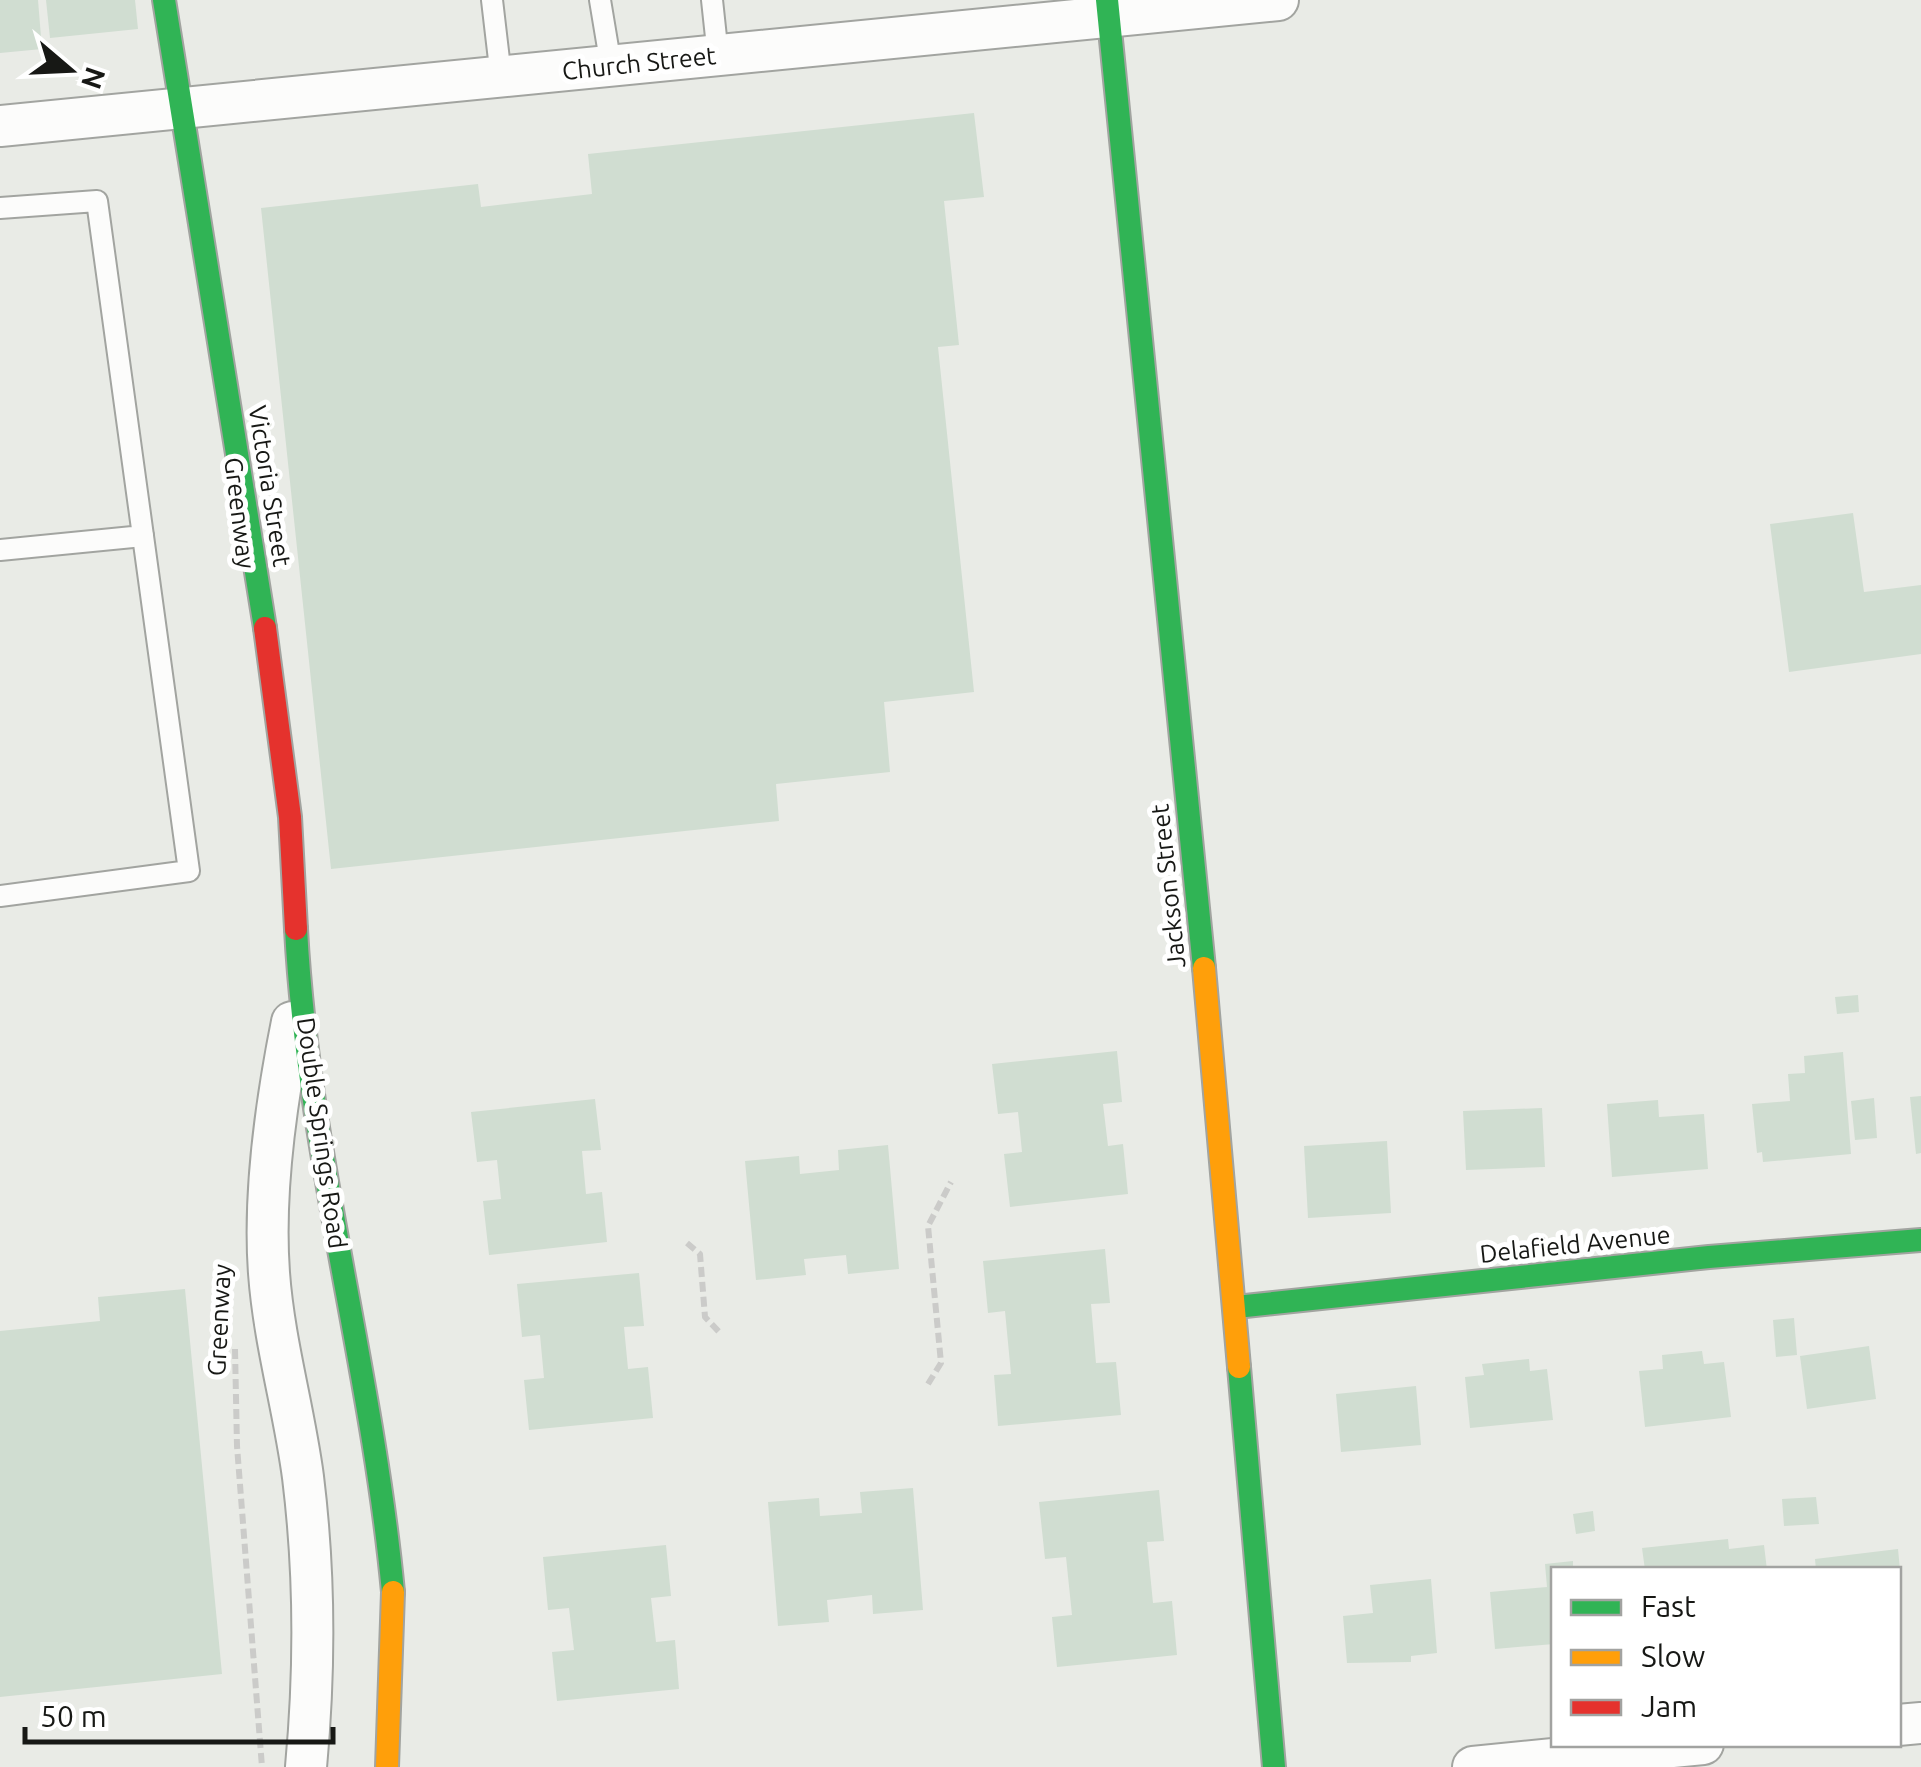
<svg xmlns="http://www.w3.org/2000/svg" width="1921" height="1767" font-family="Ubuntu,sans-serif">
<rect width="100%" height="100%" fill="#e9ebe6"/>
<g fill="#d0ddd1">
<path d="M0,0H38L42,49L0,53Z"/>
<path d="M46,0H135L138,29L50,38Z"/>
<path d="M974,113L984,197L944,201L959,345L938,347L974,692L884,702L890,772L776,784L779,821L331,869L261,208L478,184L481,207L592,194L588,154Z"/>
<path d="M1853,513L1864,592L1921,585V654L1789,672L1770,524Z"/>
<path d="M1858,995L1859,1012L1837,1014L1835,997Z"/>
<path d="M1117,1051L1122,1102L1103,1104L1108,1146L1123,1144L1128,1194L1010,1207L1004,1154L1022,1152L1018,1112L998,1114L992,1064Z"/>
<path d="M1843,1052L1851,1154L1763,1162L1762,1152L1757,1153L1752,1104L1790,1101L1788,1074L1805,1073L1804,1056Z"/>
<path d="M1921,1096V1153L1916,1154L1910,1097Z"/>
<path d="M1874,1098L1877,1138L1855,1140L1851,1101Z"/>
<path d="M595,1099L601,1150L582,1151L586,1194L602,1192L607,1242L489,1255L483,1201L501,1199L497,1160L477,1162L471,1112Z"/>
<path d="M1658,1100L1659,1117L1704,1114L1708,1169L1612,1177L1607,1104Z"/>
<path d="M1542,1108L1545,1167L1466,1170L1463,1111Z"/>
<path d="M1387,1141L1391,1213L1308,1218L1304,1146Z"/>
<path d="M888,1145L899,1269L848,1274L846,1255L804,1259L806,1275L756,1280L745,1161L799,1156L800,1174L839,1170L838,1150Z"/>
<path d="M1105,1249L1110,1303L1091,1304L1096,1363L1116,1362L1121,1415L998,1426L994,1375L1011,1374L1005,1311L988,1313L983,1261Z"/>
<path d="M639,1273L644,1326L624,1327L628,1369L648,1367L653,1418L529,1430L524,1380L544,1378L540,1335L522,1337L517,1284Z"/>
<path d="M185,1289L222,1674L0,1697V1331L100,1321L98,1297Z"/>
<path d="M1794,1318L1797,1355L1776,1357L1773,1320Z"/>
<path d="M1869,1346L1876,1399L1807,1409L1800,1356Z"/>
<path d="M1702,1351L1704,1364L1724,1362L1731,1417L1645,1427L1639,1371L1663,1369L1662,1355Z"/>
<path d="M1529,1359L1530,1371L1547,1369L1553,1420L1470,1428L1465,1377L1484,1375L1482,1364Z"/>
<path d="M1416,1386L1421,1445L1341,1452L1336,1394Z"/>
<path d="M913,1488L923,1610L873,1614L872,1595L827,1600L829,1622L778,1626L768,1502L819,1498L820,1516L862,1513L860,1492Z"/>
<path d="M1159,1490L1164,1541L1147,1542L1153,1603L1172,1601L1177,1655L1057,1667L1052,1617L1072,1615L1066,1557L1045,1559L1039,1502Z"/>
<path d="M1816,1497L1819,1524L1784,1526L1782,1499Z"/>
<path d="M1593,1511L1595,1531L1576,1534L1573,1514Z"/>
<path d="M1728,1539L1729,1549L1764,1545L1767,1570H1645L1642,1548Z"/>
<path d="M666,1545L671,1596L651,1598L656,1642L675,1640L679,1689L557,1701L552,1652L574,1650L569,1608L548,1610L543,1557Z"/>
<path d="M1898,1549L1900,1570H1816L1815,1559Z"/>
<path d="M1573,1561V1570H1554V1644L1495,1649L1490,1592L1547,1587L1545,1564Z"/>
<path d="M1431,1579L1437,1653L1411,1656V1662L1347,1663L1343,1616L1373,1613L1370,1585Z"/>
</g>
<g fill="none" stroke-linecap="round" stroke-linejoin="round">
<g stroke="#a2a4a0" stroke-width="24">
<g id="lane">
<path d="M492,0L501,77"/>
<path d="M600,0L611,66"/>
<path d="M712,0L718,56"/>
<path d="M0,208L97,201L143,536L0,550"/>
<path d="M0,896L189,871L143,536"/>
</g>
</g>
<g stroke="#a2a4a0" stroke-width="44">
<g id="street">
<path d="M0,126L1278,0"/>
<path d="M292,1022C276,1102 263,1191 269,1273C274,1342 294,1409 303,1477C315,1574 315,1670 306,1767"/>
<path d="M1898,1725L1921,1723"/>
<path d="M1473,1767L1703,1744"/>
</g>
</g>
<g stroke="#a2a4a0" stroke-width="26">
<g id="fast">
<path d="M164,0L265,628"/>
<path d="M1107,0L1204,968"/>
<path d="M296,929C308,1154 372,1369 393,1592"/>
<path d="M1236,1307L1709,1257L1921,1240"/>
<path d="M1239,1367L1274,1767"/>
</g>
</g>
<g stroke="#a2a4a0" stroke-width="26">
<g id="slow">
<path d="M1204,968L1239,1367"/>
<path d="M387,1767L393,1592"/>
</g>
</g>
<g stroke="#a2a4a0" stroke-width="26">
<path id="jam" d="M265,628L290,817L296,929"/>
</g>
<g stroke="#cbcbc9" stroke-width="6" stroke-dasharray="10 5" stroke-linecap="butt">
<path d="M687,1243L700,1254L705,1317L721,1334"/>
<path d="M235,1349L237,1446L262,1767"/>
<path d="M928,1384L941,1363L928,1226L951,1182"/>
</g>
<use href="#lane" stroke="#fcfcfb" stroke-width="20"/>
<use href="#street" stroke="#fcfcfb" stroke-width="40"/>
<use href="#fast" stroke="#30b455" stroke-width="22"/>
<use href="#slow" stroke="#ff9f0a" stroke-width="22"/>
<use href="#jam" stroke="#e5322d" stroke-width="22"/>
</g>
<g text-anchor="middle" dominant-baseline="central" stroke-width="10" stroke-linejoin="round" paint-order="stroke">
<g font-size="25" fill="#171815" stroke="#fff">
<text transform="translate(639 63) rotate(-6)">Church Street</text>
<text transform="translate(270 486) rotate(81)">Victoria Street</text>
<text transform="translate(240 513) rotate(83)">Greenway</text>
<text transform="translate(1168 886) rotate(-96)">Jackson Street</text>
<text transform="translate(322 1133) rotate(82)">Double Springs Road</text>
<text transform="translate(1575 1244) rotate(-6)">Delafield Avenue</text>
<text transform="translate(219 1320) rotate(-87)">Greenway</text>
</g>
</g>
<rect x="1551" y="1567" width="350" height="180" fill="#ffffff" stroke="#a2a3a1" stroke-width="2.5"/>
<rect x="1571" y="1600" width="50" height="15" fill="#30b455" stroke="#a2a3a1" stroke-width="2.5"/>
<text x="1641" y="1617" font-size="30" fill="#171815">Fast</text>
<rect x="1571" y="1650" width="50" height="15" fill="#ff9f0a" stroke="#a2a3a1" stroke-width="2.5"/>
<text x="1641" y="1667" font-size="30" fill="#171815">Slow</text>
<rect x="1571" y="1700" width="50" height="15" fill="#e5322d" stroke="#a2a3a1" stroke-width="2.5"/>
<text x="1641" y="1717" font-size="30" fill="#171815">Jam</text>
<g transform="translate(70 70) rotate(109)" stroke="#ffffff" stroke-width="8" paint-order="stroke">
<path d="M0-8L18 38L0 25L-18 38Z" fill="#171815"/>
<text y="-15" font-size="28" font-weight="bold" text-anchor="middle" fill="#171815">N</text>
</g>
<path d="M25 1727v15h308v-15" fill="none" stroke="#171815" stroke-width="5"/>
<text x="40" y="1727" font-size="30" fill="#171815" stroke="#ffffff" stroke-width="8" paint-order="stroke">50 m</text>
</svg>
